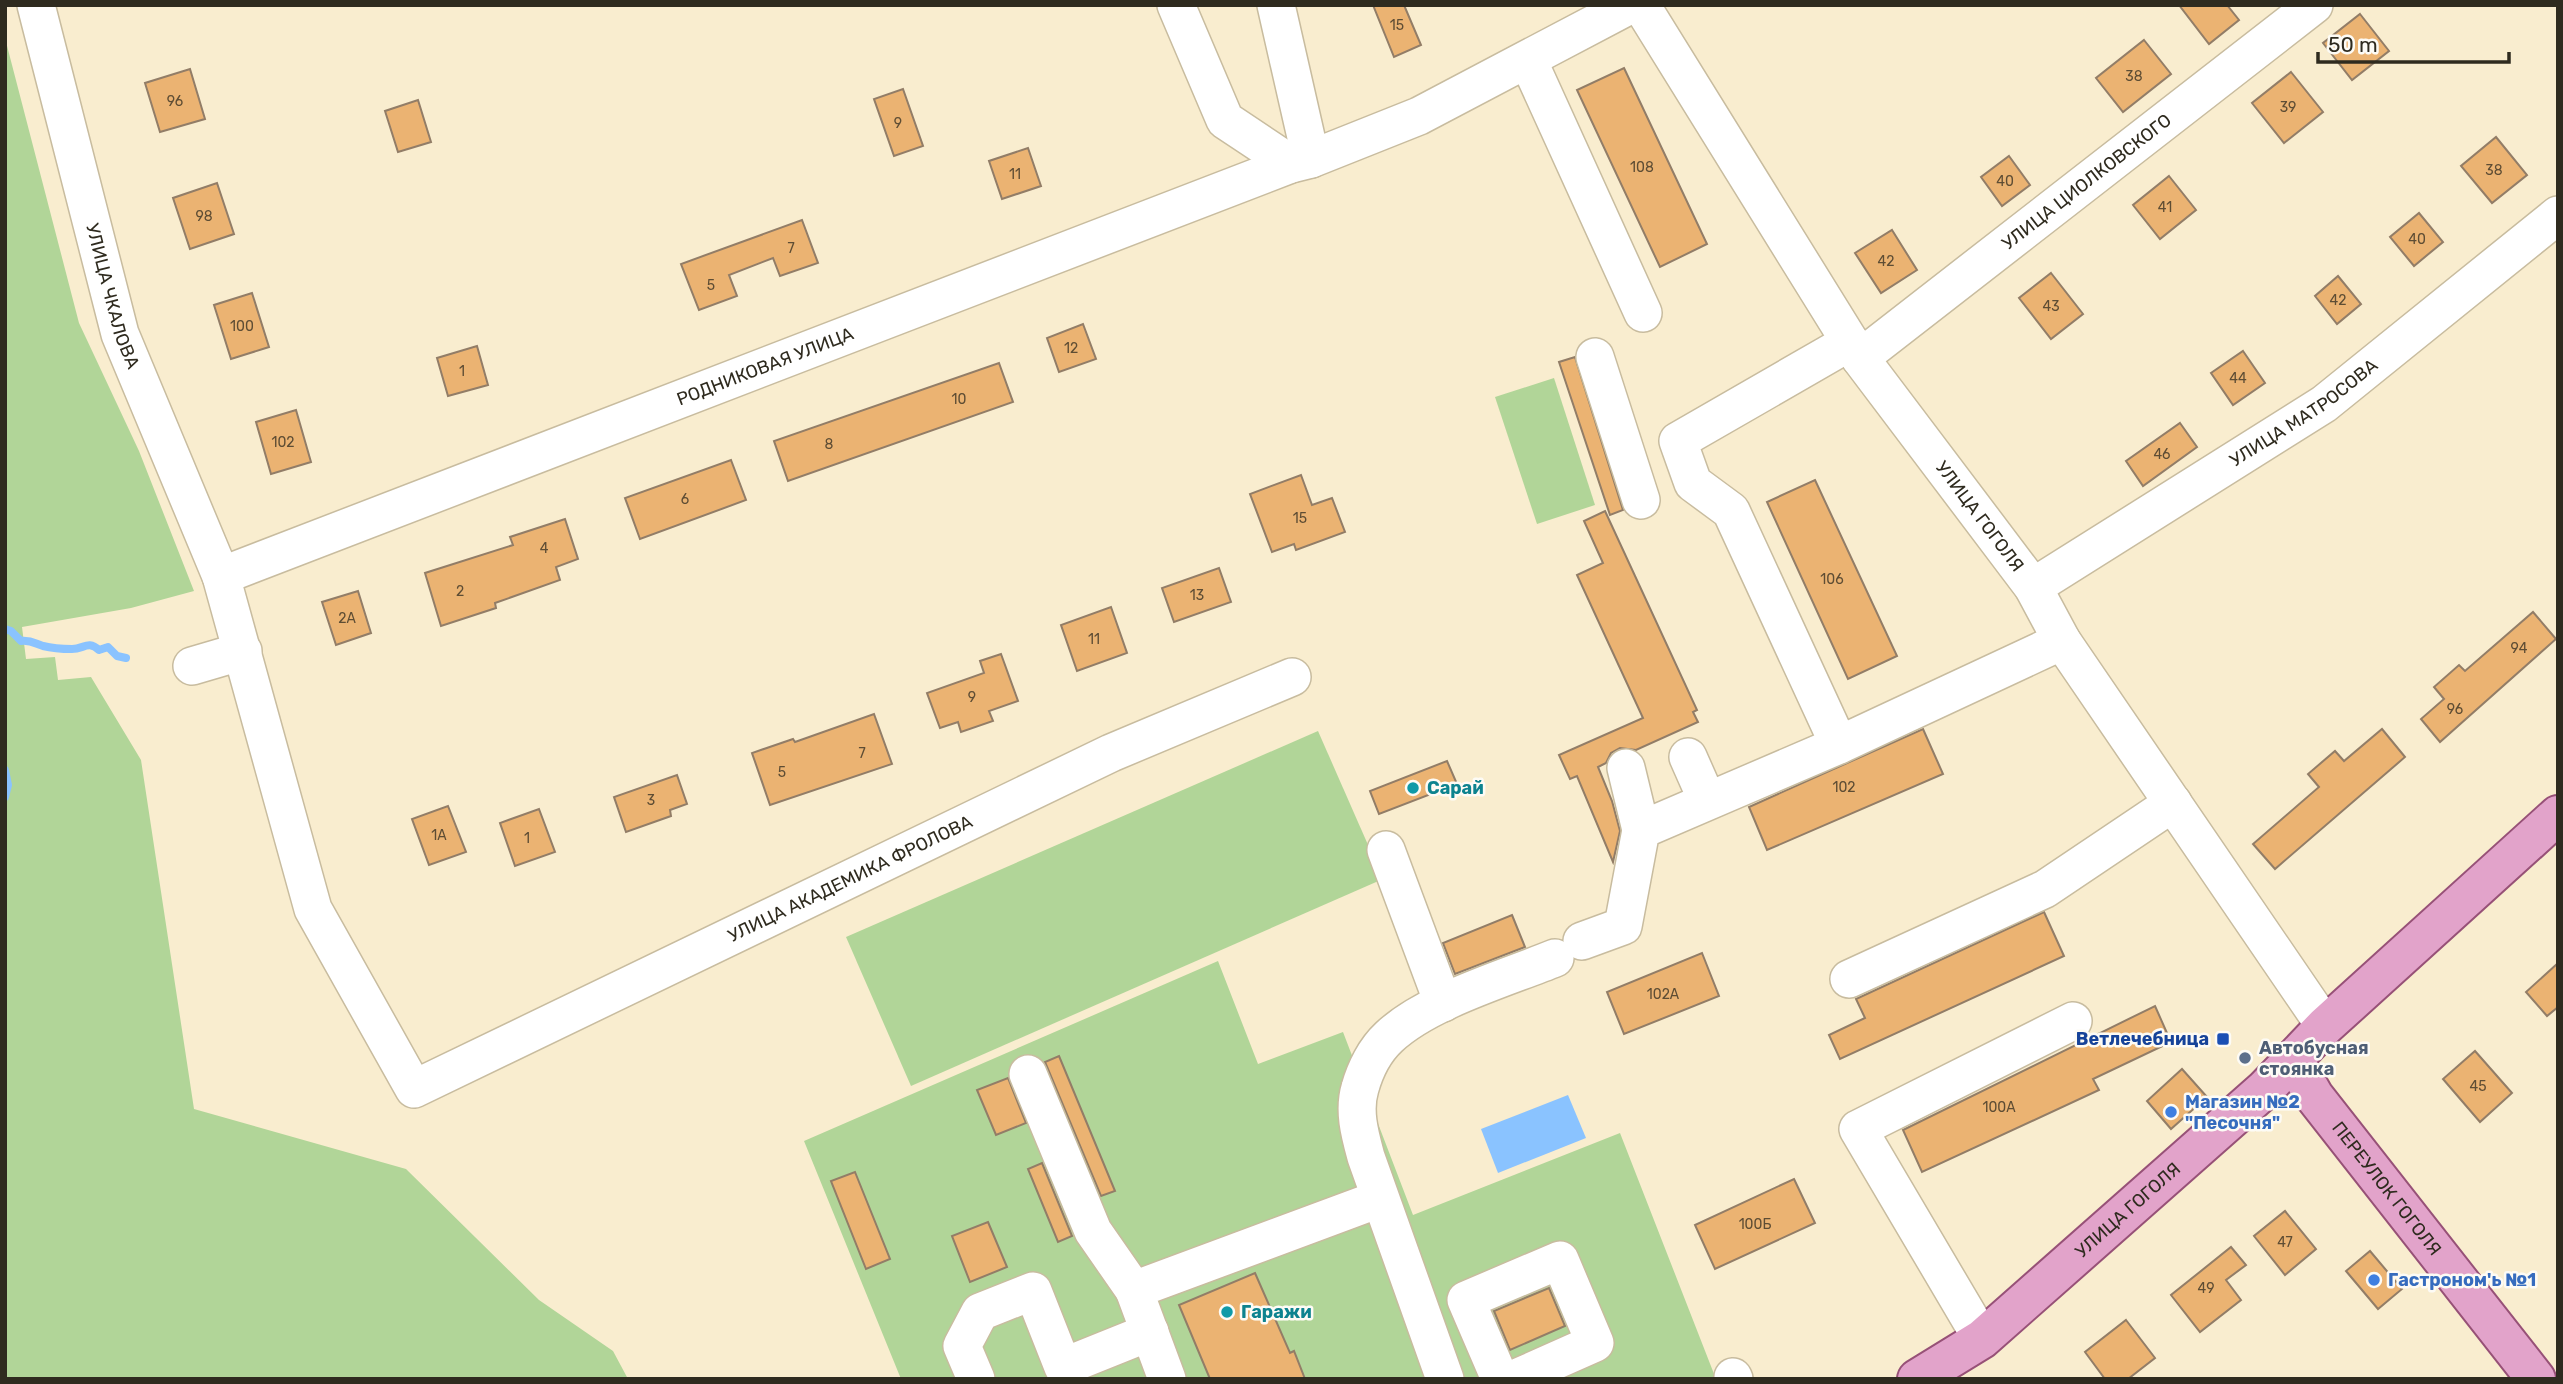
<svg xmlns="http://www.w3.org/2000/svg" width="2563" height="1384" font-family="Rubik,sans-serif">
<rect width="100%" height="100%" fill="#f9edcf"/>
<g fill="#b1d598">
<path d="M5,38L79,323L139,451L194,591L131,608L22,627L26,659L55,657L58,680L91,677L141,760L194,1109L406,1169L539,1300L613,1351L628,1379H5Z"/>
<path d="M1554,378L1595,505L1537,524L1495,397Z"/>
<path d="M1318,731L1383,879L911,1086L846,937Z"/>
<path d="M1218,961L1258,1064L1343,1032L1413,1215L1620,1133L1716,1379H901L804,1141Z"/>
</g>
<path fill="#8ac3ff" d="M1568,1095L1586,1138L1498,1173L1481,1129Z"/>
<g fill="none" stroke-linecap="round" stroke-linejoin="round">
<g stroke="#8ac3ff" stroke-width="8">
<path d="M5,629L11,631L21,641C31,640 34,643 43,646C51,648 64,649 72,649C84,649 88,640 99,650L108,647L117,656L126,658"/>
<path d="M5,770L8,785L5,797"/>
</g>
</g>
<g fill="#ebb372" stroke="#927d67" stroke-width="2">
<path d="M1373,5H1404L1421,45L1394,57Z"/>
<path d="M2179,5H2227L2239,20L2209,44Z"/>
<path d="M2360,14L2389,51L2352,80L2323,43Z"/>
<path d="M2144,40L2171,74L2123,112L2096,78Z"/>
<path d="M1624,68L1707,244L1660,267L1577,90Z"/>
<path d="M190,69L205,119L160,132L145,83Z"/>
<path d="M2291,72L2323,112L2284,143L2252,103Z"/>
<path d="M903,89L923,146L894,156L874,99Z"/>
<path d="M418,100L431,142L398,152L385,111Z"/>
<path d="M2496,137L2527,175L2492,203L2461,166Z"/>
<path d="M1028,148L1041,186L1002,199L989,161Z"/>
<path d="M2009,156L2030,185L2002,206L1981,177Z"/>
<path d="M2169,176L2196,210L2160,239L2133,205Z"/>
<path d="M217,183L234,234L190,249L173,198Z"/>
<path d="M2419,213L2443,242L2414,266L2390,237Z"/>
<path d="M802,220L818,263L780,276L773,258L729,275L737,296L699,310L681,264Z"/>
<path d="M1892,230L1917,270L1881,293L1855,253Z"/>
<path d="M2051,273L2083,314L2051,339L2019,298Z"/>
<path d="M2338,276L2361,304L2337,324L2315,296Z"/>
<path d="M252,293L269,347L231,359L214,305Z"/>
<path d="M1083,324L1096,359L1059,372L1047,338Z"/>
<path d="M477,346L488,385L448,396L437,358Z"/>
<path d="M2243,351L2265,383L2233,405L2211,373Z"/>
<path d="M1575,357L1623,510L1610,515L1559,362Z"/>
<path d="M999,363L1013,402L788,481L774,441Z"/>
<path d="M296,410L311,462L271,474L256,422Z"/>
<path d="M2180,423L2197,447L2143,486L2126,461Z"/>
<path d="M731,460L746,500L640,539L625,498Z"/>
<path d="M1301,475L1312,505L1332,498L1345,532L1296,550L1294,544L1272,552L1250,494Z"/>
<path d="M1815,480L1897,656L1848,679L1767,502Z"/>
<path d="M1605,511L1697,710L1693,712L1698,722L1636,750L1620,748L1611,753L1606,763L1598,767L1612,801L1620,831L1613,862L1577,776L1570,779L1559,755L1643,718L1577,575L1603,563L1584,521Z"/>
<path d="M565,519L578,559L556,567L560,580L495,603L496,608L441,626L425,573L513,545L510,537Z"/>
<path d="M1219,568L1231,602L1174,622L1162,588Z"/>
<path d="M358,591L371,633L336,645L322,602Z"/>
<path d="M1111,607L1127,653L1077,671L1061,625Z"/>
<path d="M2533,612L2556,639L2440,742L2421,719L2444,699L2434,687L2459,665L2465,671Z"/>
<path d="M1001,654L1018,701L989,711L993,721L961,732L958,722L940,728L927,693L984,673L980,661Z"/>
<path d="M874,714L892,764L770,805L752,753L793,739L795,742Z"/>
<path d="M1923,729L1943,774L1767,850L1749,807Z"/>
<path d="M2382,729L2405,757L2275,869L2253,844L2319,787L2308,774L2335,751L2344,761Z"/>
<path d="M1447,761L1457,784L1379,814L1370,791Z"/>
<path d="M677,775L687,804L670,810L671,816L626,832L614,797Z"/>
<path d="M448,806L466,852L429,865L412,819Z"/>
<path d="M539,809L555,852L515,866L500,823Z"/>
<path d="M2044,912L2064,956L1840,1059L1829,1035L1865,1018L1856,999Z"/>
<path d="M1512,915L1525,947L1455,974L1443,943Z"/>
<path d="M1702,953L1719,996L1624,1034L1607,992Z"/>
<path d="M2558,963V1007L2547,1016L2526,992Z"/>
<path d="M2155,1006L2171,1042L2093,1079L2099,1090L1922,1172L1903,1130Z"/>
<path d="M2475,1051L2512,1093L2480,1122L2443,1079Z"/>
<path d="M1059,1056L1115,1191L1101,1196L1045,1062Z"/>
<path d="M2182,1069L2207,1097L2171,1129L2147,1101Z"/>
<path d="M1008,1078L1026,1123L996,1135L977,1090Z"/>
<path d="M1042,1163L1072,1236L1058,1242L1028,1169Z"/>
<path d="M855,1172L890,1259L866,1269L831,1181Z"/>
<path d="M1794,1179L1815,1223L1715,1269L1695,1225Z"/>
<path d="M2285,1211L2316,1249L2285,1275L2254,1236Z"/>
<path d="M988,1222L1007,1267L970,1282L952,1236Z"/>
<path d="M2231,1247L2246,1265L2226,1280L2241,1300L2200,1332L2171,1295Z"/>
<path d="M2370,1251L2402,1289L2378,1309L2346,1271Z"/>
<path d="M1255,1273L1290,1353L1294,1351L1305,1379H1210L1179,1305Z"/>
<path d="M1549,1288L1565,1326L1510,1350L1494,1311Z"/>
<path d="M2126,1320L2155,1358L2128,1379H2105L2085,1352Z"/>
</g>
<g fill="none" stroke-linecap="round" stroke-linejoin="round">
<g stroke="#c8bc9f" stroke-width="40">
<g id="minor">
<path id="s1" d="M36,5L120,334L221,576L313,909L414,1089L1111,753L1292,677"/>
<path d="M1176,5L1225,120L1291,164"/>
<path d="M1276,5L1311,159"/>
<path id="s2" d="M1641,5L1860,358L2033,587L2062,641L2325,1026"/>
<path d="M1528,60L1643,313"/>
<path d="M1595,357L1641,500"/>
<path id="s3" d="M1860,358L2314,5"/>
<path id="s4" d="M221,576L1291,164L1311,159L1419,116L1630,5"/>
<path id="s5" d="M2033,587L2324,404L2558,215"/>
<path d="M192,666L243,651"/>
<path d="M1839,745L1731,511L1693,483L1678,441L1850,342"/>
<path d="M1688,757L1707,800"/>
<path d="M1626,768L1641,830"/>
<path d="M1386,850L1443,1003"/>
<path d="M1582,941L1623,926L1641,830L1839,745L2062,641"/>
<path d="M1849,979L2045,889L2173,803"/>
<path d="M1028,1074L1093,1231L1134,1290"/>
<path d="M1982,1339L1858,1129L2073,1021"/>
<path d="M1733,1377L1734,1379"/>
<path d="M976,1379L962,1346L980,1312L1033,1291L1063,1367L1150,1332"/>
<path d="M1167,1379L1134,1290L1379,1199"/>
<path d="M1445,1379L1366,1157C1360,1135 1353,1111 1360,1088C1365,1070 1375,1050 1389,1037C1427,1001 1506,978 1555,958"/>
<path d="M1500,1379L1466,1300L1560,1260L1595,1343L1514,1379"/>
</g>
</g>
<g stroke="#975177" stroke-width="42">
<g id="major">
<path id="s6" d="M2294,1061L2314,1096L2536,1379"/>
<path id="s7" d="M1917,1379L1982,1339L2265,1089L2325,1026L2558,815"/>
</g>
</g>
<use href="#minor" stroke="#fff" stroke-width="37"/>
<use href="#major" stroke="#e2a3ca" stroke-width="38"/>
</g>
<g fill="#0f9aa8" stroke="#fdfbf5" stroke-width="2.5">
<circle cx="1413" cy="788" r="7"/>
<circle cx="1227" cy="1312" r="7"/>
</g>
<rect fill="#1a4fb4" stroke="#fdfbf5" stroke-width="2.5" x="2216" y="1032" width="14" height="14" rx="3.5"/>
<circle fill="#5c6f8a" stroke="#fdfbf5" stroke-width="2.5" cx="2245" cy="1058" r="7"/>
<g fill="#3f7fe0" stroke="#fdfbf5" stroke-width="2.5">
<circle cx="2171" cy="1112" r="7"/>
<circle cx="2374" cy="1280" r="7"/>
</g>
<g text-anchor="middle" dominant-baseline="central" stroke-width="5" stroke-linejoin="round" paint-order="stroke">
<g font-size="14" fill="#5e4d34">
<text x="1397" y="25">15</text>
<text x="2134" y="76">38</text>
<text x="175" y="101">96</text>
<text x="2288" y="107">39</text>
<text x="898" y="123">9</text>
<text x="1642" y="167">108</text>
<text x="2494" y="170">38</text>
<text x="1015" y="174">11</text>
<text x="2005" y="181">40</text>
<text x="2165" y="207">41</text>
<text x="204" y="216">98</text>
<text x="2417" y="239">40</text>
<text x="791" y="248">7</text>
<text x="1886" y="261">42</text>
<text x="711" y="285">5</text>
<text x="2338" y="300">42</text>
<text x="2051" y="306">43</text>
<text x="242" y="326">100</text>
<text x="1071" y="348">12</text>
<text x="462" y="371">1</text>
<text x="2238" y="378">44</text>
<text x="959" y="399">10</text>
<text x="283" y="442">102</text>
<text x="829" y="444">8</text>
<text x="2162" y="454">46</text>
<text x="685" y="499">6</text>
<text x="1300" y="518">15</text>
<text x="544" y="548">4</text>
<text x="1832" y="579">106</text>
<text x="460" y="591">2</text>
<text x="1197" y="595">13</text>
<text x="347" y="618">2А</text>
<text x="1094" y="639">11</text>
<text x="2519" y="648">94</text>
<text x="972" y="697">9</text>
<text x="2455" y="709">96</text>
<text x="862" y="753">7</text>
<text x="782" y="772">5</text>
<text x="1844" y="787">102</text>
<text x="651" y="800">3</text>
<text x="439" y="835">1А</text>
<text x="527" y="838">1</text>
<text x="1663" y="994">102А</text>
<text x="2478" y="1086">45</text>
<text x="1999" y="1107">100А</text>
<text x="1755" y="1224">100Б</text>
<text x="2285" y="1242">47</text>
<text x="2206" y="1288">49</text>
</g>
<g font-size="18" fill="#2f2b1f" stroke="#fdfbf5">
<text stroke="none"><textPath href="#s3" startOffset="287">УЛИЦА ЦИОЛКОВСКОГО</textPath></text>
<text stroke="none"><textPath href="#s1" startOffset="301">УЛИЦА ЧКАЛОВА</textPath></text>
<text stroke="none"><textPath href="#s4" startOffset="583">РОДНИКОВАЯ УЛИЦА</textPath></text>
<text stroke="none"><textPath href="#s5" startOffset="322">УЛИЦА МАТРОСОВА</textPath></text>
<text stroke="none"><textPath href="#s2" startOffset="614">УЛИЦА ГОГОЛЯ</textPath></text>
<text stroke="none"><textPath href="#s1" startOffset="1638">УЛИЦА АКАДЕМИКА ФРОЛОВА</textPath></text>
<text stroke="none"><textPath href="#s6" startOffset="158">ПЕРЕУЛОК ГОГОЛЯ</textPath></text>
<text stroke="none"><textPath href="#s7" startOffset="271">УЛИЦА ГОГОЛЯ</textPath></text>
</g>
<g font-size="18" font-weight="bold" fill="#0d838f" stroke="#fdfbf5" text-anchor="start">
<text x="1427" y="788">Сарай</text>
<text x="1241" y="1312">Гаражи</text>
</g>
<g font-size="18" font-weight="bold" fill="#164399" stroke="#fdfbf5" text-anchor="end">
<text x="2209" y="1039">Ветлечебница</text>
</g>
<g font-size="18" font-weight="bold" fill="#4e5e75" stroke="#fdfbf5" text-anchor="start">
<text x="2259" y="1048">Автобусная<tspan x="2259" dy="21">стоянка</tspan></text>
</g>
<g font-size="18" font-weight="bold" fill="#366cbe" stroke="#fdfbf5" text-anchor="start">
<text x="2185" y="1102">Магазин №2<tspan x="2185" dy="21">"Песочня"</tspan></text>
<text x="2388" y="1280">Гастроном'ь №1</text>
</g>
</g>
<rect width="2563" height="1384" fill="none" stroke="#2f2b1f" stroke-width="14"/>
<path d="M2318 52v10h191v-10" fill="none" stroke="#2f2b1f" stroke-width="3.5"/>
<text x="2328" y="52" font-size="21" fill="#2f2b1f" stroke="#fdfbf5" stroke-width="5" paint-order="stroke">50 m</text>
</svg>
